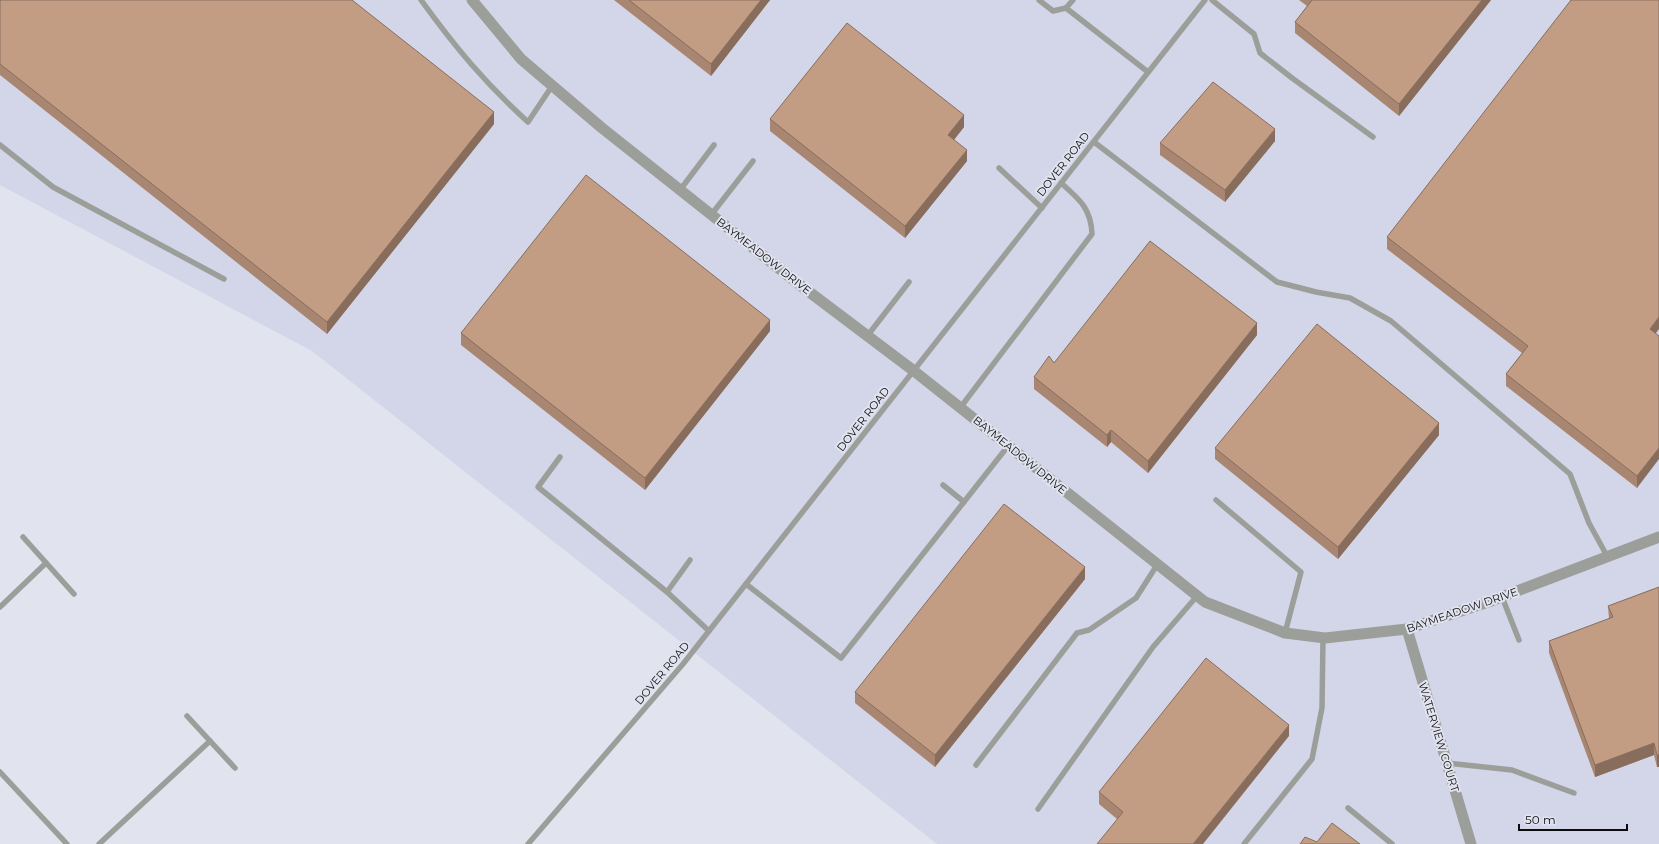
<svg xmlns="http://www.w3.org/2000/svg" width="1659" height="844" font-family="Montserrat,sans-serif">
<rect width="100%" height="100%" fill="#e1e3ee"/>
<path fill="#d3d6e8" d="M0,0H1659V844H937L312,351L0,185Z"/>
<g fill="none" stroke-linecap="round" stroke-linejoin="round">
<g stroke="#9c9e9a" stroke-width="5.5">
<path d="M421,0C455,47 485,83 528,122L552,86"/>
<path d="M1039,0L1053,11L1066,8L1148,72"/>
<path d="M1212,0L1254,34L1260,53L1292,78L1373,137"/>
<path d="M1066,8L1073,0"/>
<path d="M1094,142L1277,282L1316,292L1350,298L1391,321L1570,474L1589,523L1607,556"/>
<path d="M0,145L53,187L224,279"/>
<path d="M999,168L1042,208"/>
<path d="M680,190L714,145"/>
<path d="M711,215L753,161"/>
<path d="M868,335L909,282"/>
<path d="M960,408L1092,234C1091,208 1079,199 1061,183"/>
<path d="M560,457L538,487L667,592"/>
<path d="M943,485L964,502"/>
<path d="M1216,500L1301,572L1285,633"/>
<path d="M23,537L74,594"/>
<path d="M690,560L667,592L709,631"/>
<path d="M746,584L841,658L1008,446"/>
<path d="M1502,597L1519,640"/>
<path d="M0,607L46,563"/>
<path d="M187,716L235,768"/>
<path d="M1447,763L1512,770L1574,793"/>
<path d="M976,765L1077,633L1089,630L1136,598L1157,565"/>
<path d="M0,772L67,844"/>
<path d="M1348,808L1392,844"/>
<path d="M1038,809L1153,647L1197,596"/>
<path d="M99,844L210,741"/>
<path d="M528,844L683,664L1205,0"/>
<path d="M1244,844L1312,759L1322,708L1323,638"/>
</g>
<g stroke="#9c9e9a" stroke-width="11">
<path d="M472,0L521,59L602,128L800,285L914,371L1205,602L1285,633L1325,638L1407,629L1488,602L1659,537"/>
<path d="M1407,629L1471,844"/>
</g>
</g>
<g fill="#a88672">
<path d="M0,0L494,124L327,334L0,75Z"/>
<path d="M614,0H770L711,76Z"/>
<path d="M1299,0H1491L1399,116L1295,33V22L1307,6Z"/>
<path d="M770,119L964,127L954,140L967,161L905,238L770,131Z"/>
<path d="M1275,141L1225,202L1160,155V143Z"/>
<path d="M1387,237L1655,334L1637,488L1506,386V374L1522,353L1387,249Z"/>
<path d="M770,331L645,490L461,345V333Z"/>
<path d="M1257,335L1148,473L1111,442L1107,447L1034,389V377L1054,363Z"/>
<path d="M1439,435L1338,559L1215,459V448Z"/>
<path d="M1085,579L935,767L855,703V692Z"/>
<path d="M1659,587V767H1657L1654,755L1595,777L1549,653V641L1609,619L1608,606Z"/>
<path d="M1289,736L1117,819L1099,804V792Z"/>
</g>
<g fill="#886d5c">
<path d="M761,0H770L711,76V64Z"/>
<path d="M1482,0H1491L1399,116V104Z"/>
<path d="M494,112V124L327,334V322Z"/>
<path d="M964,115V127L948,147V135Z"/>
<path d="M1275,129V141L1225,202V190Z"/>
<path d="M967,150V161L905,238V226Z"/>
<path d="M1659,317V329L1650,341V329Z"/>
<path d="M770,320V331L645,490V478Z"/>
<path d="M1257,323V335L1148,473V461Z"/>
<path d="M1439,423V435L1338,559V547Z"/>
<path d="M1111,430V442L1107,447V435Z"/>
<path d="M1659,448V459L1637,488V476Z"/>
<path d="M1085,567V579L935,767V755Z"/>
<path d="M1289,725V736L1203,844H1193Z"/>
<path d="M1654,743V755L1595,777V765Z"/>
<rect x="1657" y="755" width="2" height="12"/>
</g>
<g fill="#c39c84" stroke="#886d5c">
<path d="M0,0H352L494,112L327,322L0,64Z"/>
<path d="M629,0H761L711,64Z"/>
<path d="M1312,0H1482L1399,104L1295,22Z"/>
<path d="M1571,0H1659V317L1650,329L1659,336V448L1637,476L1506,374L1528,346L1387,237Z"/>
<path d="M847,23L964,115L948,135L967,150L905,226L770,119Z"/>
<path d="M1213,82L1275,129L1225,190L1160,143Z"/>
<path d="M586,175L770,320L645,478L461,333Z"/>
<path d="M1150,241L1257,323L1148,461L1111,430L1107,435L1034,377L1049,356L1054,363Z"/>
<path d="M1317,324L1439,423L1338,547L1215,448Z"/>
<path d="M1004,504L1085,567L935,755L855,692Z"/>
<path d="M1659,587V755H1657L1654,743L1595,765L1549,641L1613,617L1608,606Z"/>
<path d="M1206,658L1289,725L1193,844H1097L1123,812L1099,792Z"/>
<path d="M1332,823L1360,844H1300L1305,837L1317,842Z"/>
</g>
<g text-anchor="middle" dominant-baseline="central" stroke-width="4" stroke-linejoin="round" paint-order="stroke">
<g font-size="11" fill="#0c0c10" stroke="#e1e3ee">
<text transform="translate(1063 164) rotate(-52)">DOVER ROAD</text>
<text transform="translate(764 256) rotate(38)">BAYMEADOW DRIVE</text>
<text transform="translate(863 419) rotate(-52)">DOVER ROAD</text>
<text transform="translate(1020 455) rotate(39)">BAYMEADOW DRIVE</text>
<text transform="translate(1462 610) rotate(-19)">BAYMEADOW DRIVE</text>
<text transform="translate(662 673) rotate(-50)">DOVER ROAD</text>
<text transform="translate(1439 737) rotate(73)">WATERVIEW COURT</text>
</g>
</g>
<path d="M1519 824v6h108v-6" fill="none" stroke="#0c0c10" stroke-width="2"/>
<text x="1525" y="824" font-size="12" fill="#0c0c10" stroke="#e1e3ee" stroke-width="3" paint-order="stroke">50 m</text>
</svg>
